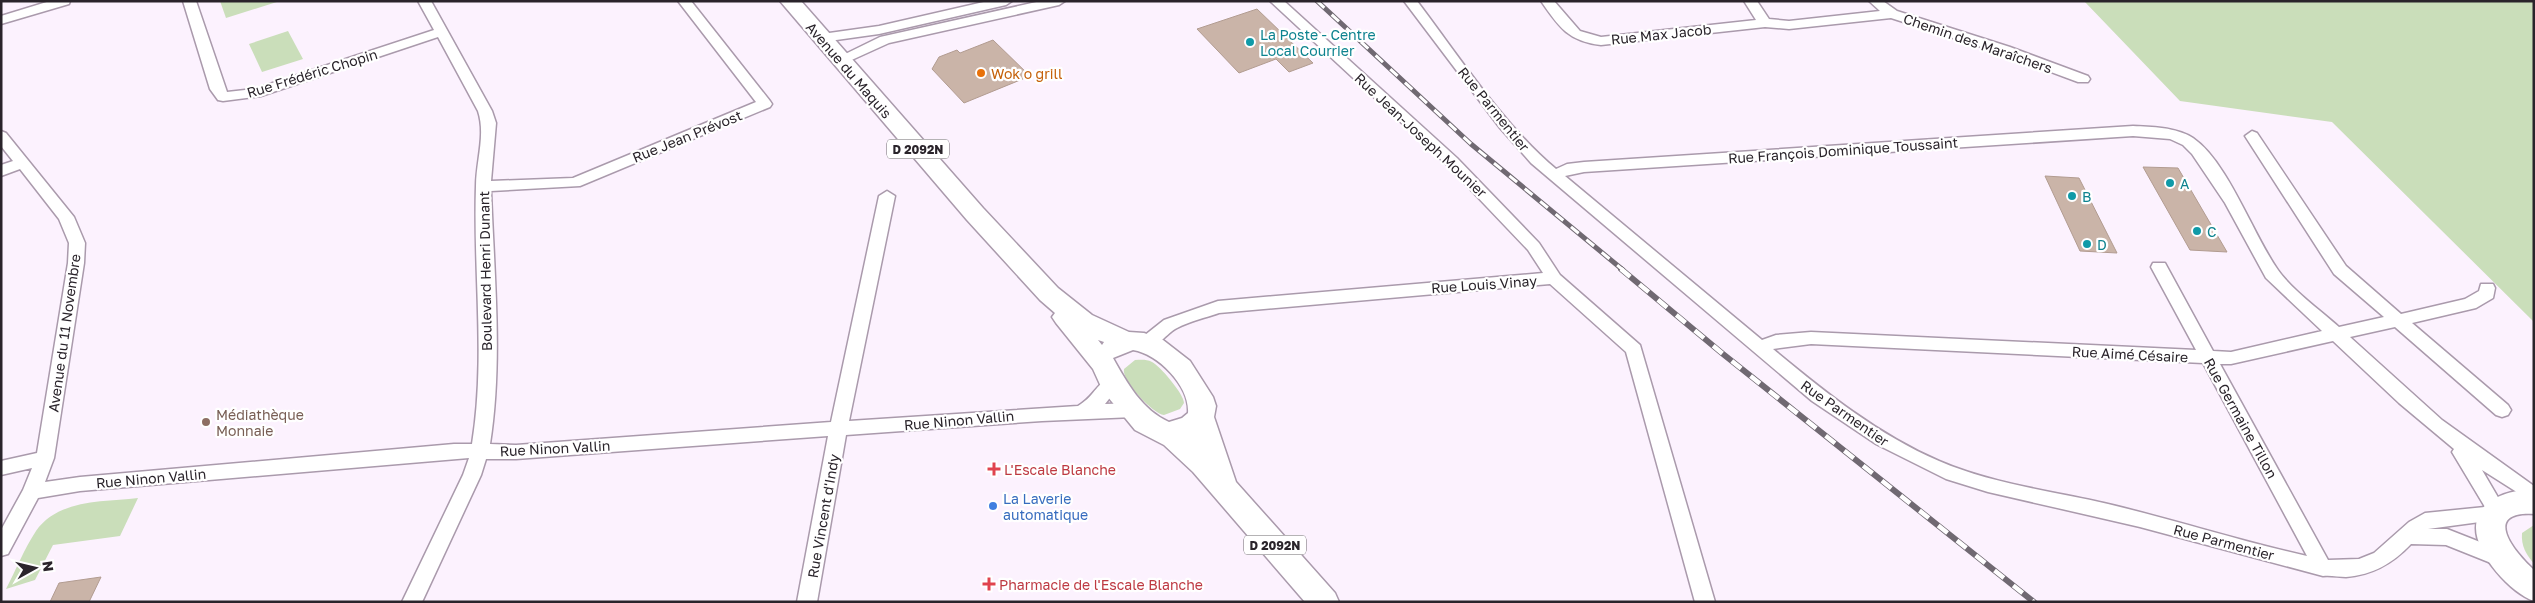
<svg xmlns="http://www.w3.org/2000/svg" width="2535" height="603" font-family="'Golos Text',sans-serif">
<rect width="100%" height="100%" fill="#fcf2fe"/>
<g fill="#cadeba">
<path d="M220,1H280L226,18Z"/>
<path d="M2084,1H2534V322L2332,122L2180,101Z"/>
<path d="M288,31L303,59L262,72L249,44Z"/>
<path d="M1135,360C1141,360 1146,359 1152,362C1160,366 1184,394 1184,403L1180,409L1164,415C1153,414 1121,380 1124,369Z"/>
<path d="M138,498L120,536L53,545L35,580L6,589C16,570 24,549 36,531C58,499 104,502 138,498Z"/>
<path d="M2534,525V564C2526,554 2521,546 2522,533Z"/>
</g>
<g fill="#cab4a8" stroke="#b29c91">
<path d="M1257,9L1313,63L1289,72L1276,59L1239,73L1197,29Z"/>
<path d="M993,40L1030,76L964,103L932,69L939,57L957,50L960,53Z"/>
<path d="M2143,167L2178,168L2227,252L2190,250Z"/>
<path d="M2045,176L2079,178L2117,253L2080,251Z"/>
<path d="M101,577L89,602H50L59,583Z"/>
</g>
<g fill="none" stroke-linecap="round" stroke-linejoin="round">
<g stroke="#aa9aac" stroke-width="3">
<g id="street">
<path d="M50,1H70L69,4L1,24V16Z"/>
<path d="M183,1H196L227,92L254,89L434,30L418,1H431L492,111L496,123L491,181L573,178L756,102L678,1H691L770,101L772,104L770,107L580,186L491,191C494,274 503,362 490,444L516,445L831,422L879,196L887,191L895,196L849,421L1078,406C1093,397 1095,387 1106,380C1110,377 1114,378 1118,379L1121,384L1105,404L1134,403L1140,405L1143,410L1140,415L1134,417L1042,421L846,435L817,602H797L828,436L516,459H486L481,475L422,602H402L463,475L469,458L80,491L38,498L8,554L1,556V530L23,490L32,468L1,475V461L37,453L68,263L69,243L59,219L20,169L1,176V165L13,161L1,146V131L6,133L74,217L85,243L84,263L54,458L45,482L80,477L454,444H472C486,358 473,272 476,186C476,161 486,135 478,111L438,37L261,96L223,101L218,100L210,89Z"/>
<path d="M988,1H1012L1006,5L879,34L822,42L815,38L822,34L879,26Z"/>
<path d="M1041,1H1065L1059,5L889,43L845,63L840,64L833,60L880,37Z"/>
<path d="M1270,1H1284L1457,158L1539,243L1560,275L1640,345L1715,602H1695L1626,352L1550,284L1219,313C1205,318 1190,321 1177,328C1165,334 1156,352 1140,347L1138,343L1140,339L1164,320L1218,301L1543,273L1528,250L1447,165Z"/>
<path d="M1404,1H1417C1458,55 1504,126 1556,169L1567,164L1584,162L2133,126C2152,127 2176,127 2193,138C2228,162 2253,235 2278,270C2292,290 2320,310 2339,327L2384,317L2334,274L2245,136L2252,131L2257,133L2346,266L2401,314L2465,299L2479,291L2481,284H2493L2495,288L2493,298L2476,308L2412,323L2508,405L2511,410L2508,415L2502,417L2496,415L2395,327L2350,337L2442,420L2534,486V503L2482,470L2506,511L2502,519L2428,529H2447L2508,553L2511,559L2508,565L2501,567L2446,545L2411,544C2393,563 2373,575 2346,577C2339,577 2330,575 2323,576L2140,527L1988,492L1946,479L1876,444L1812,401L1531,163L1500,128ZM2133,136L2170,139L2183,145L2192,154L2225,203L2266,278L2322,331L2231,352L2213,351L2165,263H2153L2151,267L2196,350L1811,332L1776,335L1762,340L1565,176L1584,172ZM2333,341L2399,403L2454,449L2452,452L2485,507L2425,513L2409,522L2374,553L2359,559L2328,560L2220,364H2231ZM1811,344L2203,363L2307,556C2240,541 2175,520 2108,504C2053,491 1992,484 1939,461C1877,434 1825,392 1773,349Z"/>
<path d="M1541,1H1554L1580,31L1601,37L1756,20L1744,1H1757L1769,19L1789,21L1880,11L1869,1H1883L1897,11L2010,47L2088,76L2090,79L2088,82H2078L2000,53L1891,18L1789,29L1765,27L1601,45C1568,41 1559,27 1541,1Z"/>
</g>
</g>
<g stroke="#aa9aac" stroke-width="3">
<g id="primary">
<path d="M780,1H801L983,208L1058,288L1092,315L1129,332L1144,333L1163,340L1190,361L1213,397L1216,406L1214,417L1236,482L1335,593L1339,602H1305L1193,472L1164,445L1135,430L1103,391L1093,369L1056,323L1052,317L1055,313L1040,300L967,220ZM1098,340L1104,342L1102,345ZM1133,350C1159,354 1190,387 1188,413L1182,418L1169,422C1142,410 1127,383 1113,358Z"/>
<path d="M2534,490V514C2481,511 2514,552 2534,570V601C2511,593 2476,555 2476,528C2476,499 2510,489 2534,490Z"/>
</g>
</g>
<use href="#street" fill="#fff" fill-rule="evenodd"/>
<use href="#primary" fill="#fff" fill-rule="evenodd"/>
<g stroke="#706972" stroke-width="5">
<path id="rail-far1" d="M1317,1L1471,144L1623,270"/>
</g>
<g stroke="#706972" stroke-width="6">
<path id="rail" d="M1621,269L1723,354L2034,602"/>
</g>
<use href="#rail-far1" stroke="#fff" stroke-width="3" stroke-dasharray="10" stroke-linecap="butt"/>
<use href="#rail" stroke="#fff" stroke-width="4.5" stroke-dasharray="12" stroke-linecap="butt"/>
</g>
<g fill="#0f9aa8" stroke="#fff" stroke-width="2">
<circle cx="1250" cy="42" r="5"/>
<circle cx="2170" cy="183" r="5"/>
<circle cx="2072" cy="196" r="5"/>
<circle cx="2197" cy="231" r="5"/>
<circle cx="2087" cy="244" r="5"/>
</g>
<circle fill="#e8710a" stroke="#fff" stroke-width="2" cx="981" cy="73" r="5"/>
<circle fill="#8d6e63" stroke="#fff" stroke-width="2" cx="206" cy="422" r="5"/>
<g fill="#e0444e" stroke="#fff" stroke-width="2">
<path d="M991.5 461.5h5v5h5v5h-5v5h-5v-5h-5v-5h5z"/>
<path d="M986.5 576.5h5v5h5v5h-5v5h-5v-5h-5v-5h5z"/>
</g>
<circle fill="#3f7fe0" stroke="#fff" stroke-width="2" cx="993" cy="506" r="5"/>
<g text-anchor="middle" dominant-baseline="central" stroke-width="4.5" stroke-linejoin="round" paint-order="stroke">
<g fill="#fff" stroke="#6a666b" stroke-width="1">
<rect x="887" y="139.5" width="62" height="19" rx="4"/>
<rect x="1244" y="535.5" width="62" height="19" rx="4"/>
</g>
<g font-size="12" font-weight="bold" fill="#2a242b">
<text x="918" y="149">D 2092N</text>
<text x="1275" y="545">D 2092N</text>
</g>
<g font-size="14" fill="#0d838f" stroke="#fff" text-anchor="start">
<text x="1260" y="34">La Poste - Centre<tspan x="1260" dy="16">Local Courrier</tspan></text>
<text x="2180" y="183">A</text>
<text x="2082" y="196">B</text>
<text x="2207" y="231">C</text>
<text x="2097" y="244">D</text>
</g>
<g font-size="14" fill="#2a242b" stroke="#fff">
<text transform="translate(1661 34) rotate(-6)">Rue Max Jacob</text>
<text transform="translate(1978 43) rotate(19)">Chemin des Maraîchers</text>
<text transform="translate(849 70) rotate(49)">Avenue du Maquis</text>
<text transform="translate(312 73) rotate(-17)">Rue Frédéric Chopin</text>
<text transform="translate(1494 109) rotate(51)">Rue Parmentier</text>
<text transform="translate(1421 135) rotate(43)">Rue Jean-Joseph Mounier</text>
<text transform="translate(687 136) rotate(-22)">Rue Jean Prévost</text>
<text transform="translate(1843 150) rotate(-4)">Rue François Dominique Toussaint</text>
<text transform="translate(485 271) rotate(-91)">Boulevard Henri Dunant</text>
<text transform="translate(1484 284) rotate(-4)">Rue Louis Vinay</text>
<text transform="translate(64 333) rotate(-82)">Avenue du 11 Novembre</text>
<text transform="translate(2130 354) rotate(3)">Rue Aimé Césaire</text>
<text transform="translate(1845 413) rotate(35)">Rue Parmentier</text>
<text transform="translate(2241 418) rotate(61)">Rue Germaine Tillon</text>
<text transform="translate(959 420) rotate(-5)">Rue Ninon Vallin</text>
<text transform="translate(555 448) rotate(-3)">Rue Ninon Vallin</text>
<text transform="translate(151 478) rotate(-5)">Rue Ninon Vallin</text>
<text transform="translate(823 516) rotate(-80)">Rue Vincent d'Indy</text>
<text transform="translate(2224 542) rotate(15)">Rue Parmentier</text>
</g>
<g font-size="14" fill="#c56008" stroke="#fff" text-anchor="start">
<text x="991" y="73">Wok o grill</text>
</g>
<g font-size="14" fill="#785e54" stroke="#fff" text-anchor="start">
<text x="216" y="414">Médiathèque<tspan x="216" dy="16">Monnaie</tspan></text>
</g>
<g font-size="14" fill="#be3a42" stroke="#fff" text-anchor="start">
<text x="1004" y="469">L'Escale Blanche</text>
<text x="999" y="584">Pharmacie de l'Escale Blanche</text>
</g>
<g font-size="14" fill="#366cbe" stroke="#fff" text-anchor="start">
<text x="1003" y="498">La Laverie<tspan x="1003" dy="16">automatique</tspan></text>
</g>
</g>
<rect width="2535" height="603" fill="none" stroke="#2a242b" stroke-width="5"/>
<g transform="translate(35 568) rotate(82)" stroke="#ffffff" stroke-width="4" paint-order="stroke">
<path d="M0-4L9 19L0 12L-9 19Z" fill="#2a242b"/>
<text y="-8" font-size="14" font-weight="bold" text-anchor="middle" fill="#2a242b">N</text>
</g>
</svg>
